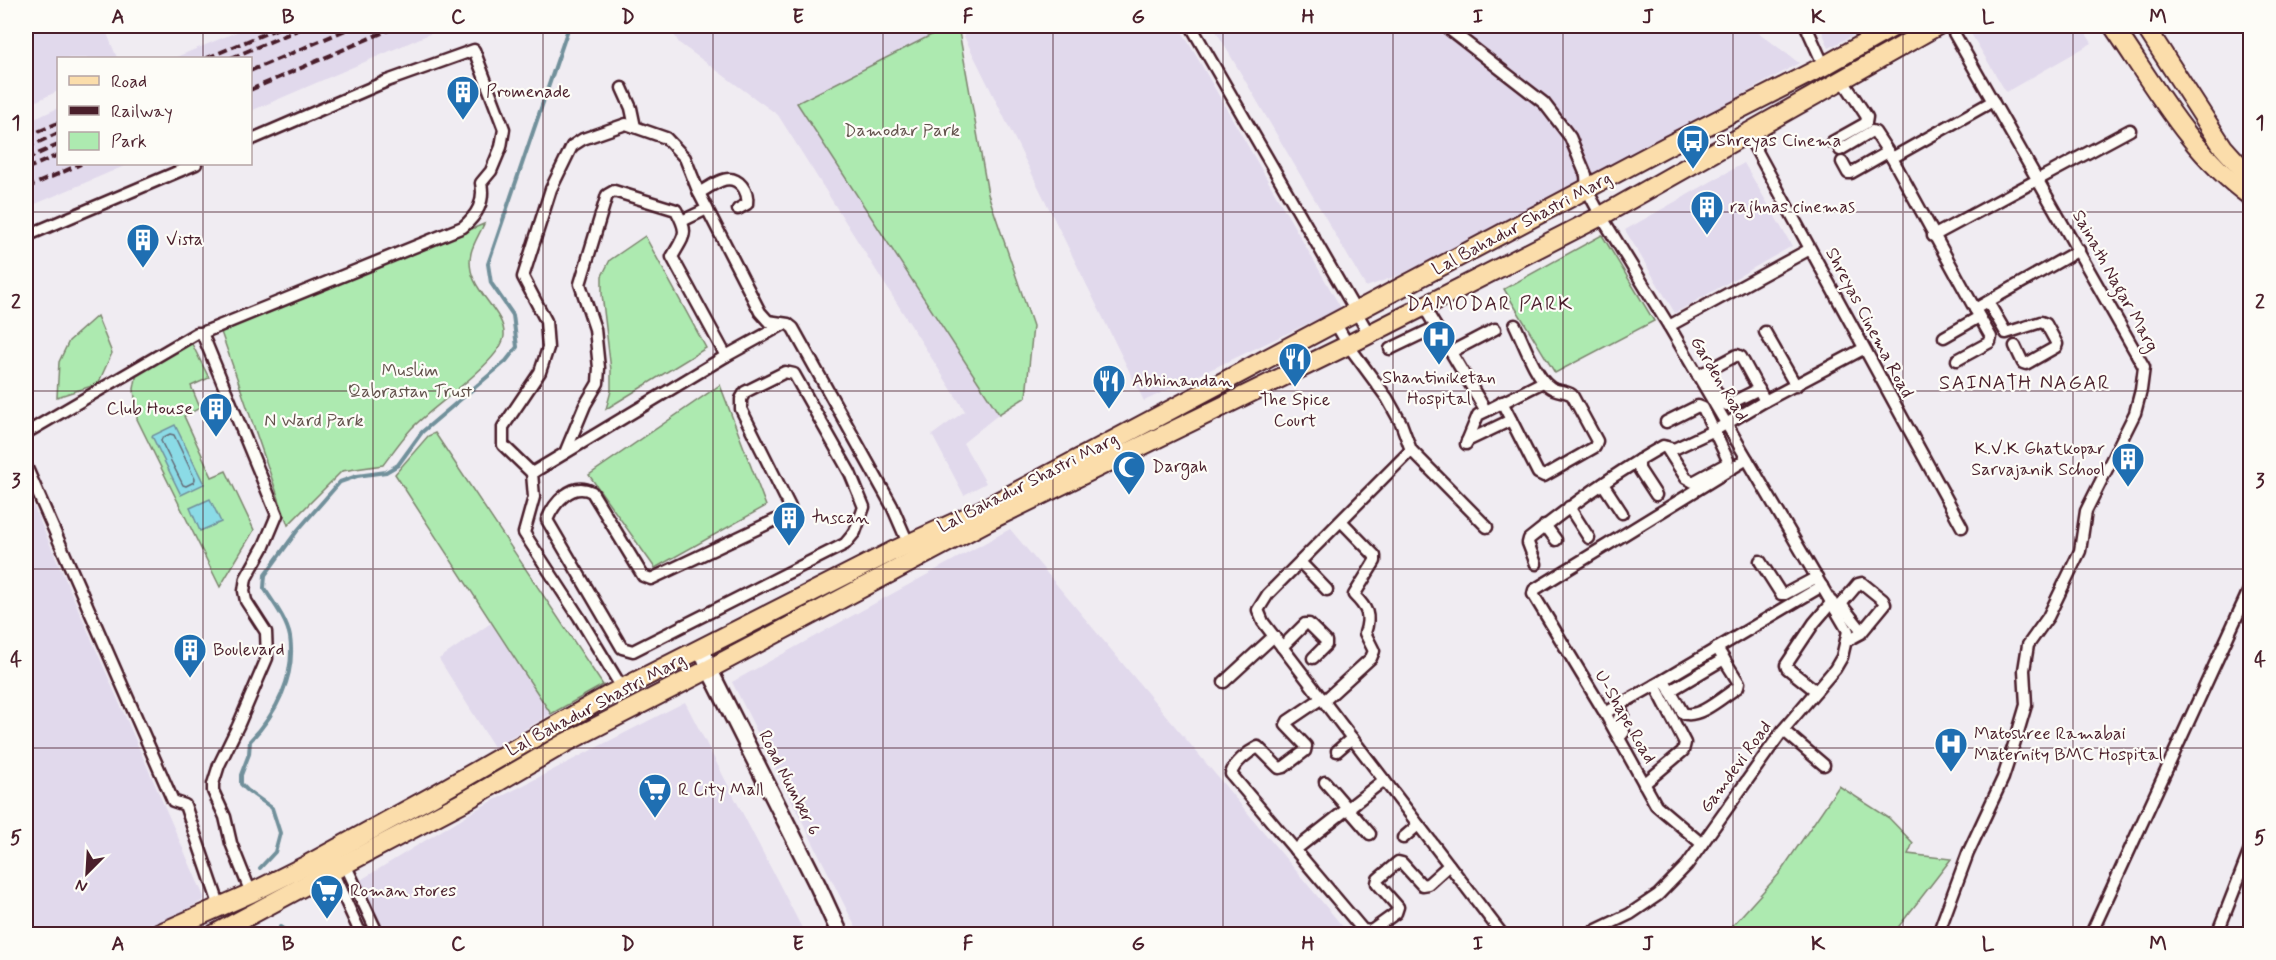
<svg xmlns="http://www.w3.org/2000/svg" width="2276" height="960" font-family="Mynerve,sans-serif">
<rect width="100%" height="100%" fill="#f0ecf2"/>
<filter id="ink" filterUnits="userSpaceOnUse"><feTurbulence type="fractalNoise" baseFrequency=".0167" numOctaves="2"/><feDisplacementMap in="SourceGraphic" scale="12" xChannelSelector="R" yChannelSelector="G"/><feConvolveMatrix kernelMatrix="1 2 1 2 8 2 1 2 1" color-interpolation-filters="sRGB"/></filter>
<g filter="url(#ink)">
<g fill="#e1d9ec">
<path d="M26,26H104L117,58H58V91L26,106Z"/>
<path d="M251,26H448L251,111L250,58H174Z"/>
<path d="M669,26H949L797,103L999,414L963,443L986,483L964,495L932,435L965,411L778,115L679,43Z"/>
<path d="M959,26H1179L1341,308L1144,401Z"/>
<path d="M1216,26H1490L1495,30L1499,26H1750L1799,63L1638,153L1402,274L1366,287L1216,31Z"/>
<path d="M1820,26H1871L1829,48Z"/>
<path d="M1982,26H2081L2092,43L2006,92L1970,32Z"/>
<path d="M58,108V164H129L26,208V123Z"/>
<path d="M1744,163L1792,246L1675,313L1625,230Z"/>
<path d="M26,489L205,899L145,934H26Z"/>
<path d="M1010,529L1349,934H859L732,682Z"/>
<path d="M491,623L551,714L494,747L439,659Z"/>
<path d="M685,702L805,934H385L359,881L477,809Z"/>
</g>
<g fill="#adeab0" stroke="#7c846e" stroke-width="1.5">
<path d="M949,26H958L988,194L1033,326L1026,397L999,414L797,103Z"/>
<path d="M484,224C480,233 473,244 471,253C463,289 506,309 504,336C502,361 430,408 411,429C401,440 392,453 383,465L342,471L288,525L221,332Z"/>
<path d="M1602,235L1654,321L1555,373L1504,289Z"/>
<path d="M645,236L706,348L606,409L611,391V370L602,294V276L610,260Z"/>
<path d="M97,316L112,353L98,384L57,397L59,362L69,341Z"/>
<path d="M190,340L209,378L191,386L200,408L184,416L212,477L226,471L254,530L220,587L137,419L134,389L138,367Z"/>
<path d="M720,385L766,506L655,568L589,475Z"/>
<path d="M435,433L603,685L551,714L395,474L428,436Z"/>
<path d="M1839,786L1889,818L1913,843L1908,854L1951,859L1893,934H1725L1779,874Z"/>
</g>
<g fill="#8bdbe6" stroke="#71909b" stroke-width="1.5">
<path d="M175,425L204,484L181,495L152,436Z"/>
<path d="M210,499L221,522L200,531L190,508Z"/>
</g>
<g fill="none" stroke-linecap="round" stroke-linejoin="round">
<path stroke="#646a76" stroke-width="1.5" d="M170,434L174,435L195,479L194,482L186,486L183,485L161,441L162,438Z"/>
<g stroke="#71909b" stroke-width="4">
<path d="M260,868L275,852L280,833L272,808L247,790L241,784V775L249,754L250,741C276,714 296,676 290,637C287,620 273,602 264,588L265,575L297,531L340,482L357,476L386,472L398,465L422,432L506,361L517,347L513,315L491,283L488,264L569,26"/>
<path d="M280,927L290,934"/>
</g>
<g stroke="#4a1f2b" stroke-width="15">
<g id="street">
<path d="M1191,26L1369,334"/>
<path d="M1445,26L1544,103L1570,137L1586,175L1587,190L1601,216L1669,326L1848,631L1842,657L1835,669L1783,730L1687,865L1658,895L1630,914L1588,934"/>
<path d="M1806,26L1824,66"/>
<path d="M622,88L631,108L635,127"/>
<path d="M1993,101L1892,158L1975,309L2079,250"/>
<path d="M1747,133L1962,527"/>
<path d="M1832,142L1866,123L1867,117L1842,79"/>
<path d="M1840,150L1872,131L1875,132L1892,158"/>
<path d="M1842,162L1848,173H1851L1888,152"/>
<path d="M699,193C712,186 729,170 742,186C746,191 748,197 747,204L738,209"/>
<path d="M682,221L707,209"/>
<path d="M26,236L196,164"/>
<path d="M1933,236L2130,130"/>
<path d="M1988,302L2006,333L2041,322L2046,324L2057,344L2056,347L2026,364L2023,363L2015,346"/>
<path d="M1424,307L1486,411L1543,382"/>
<path d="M1336,324L1348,345L1387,398L1401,423L1411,450L1487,527"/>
<path d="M1669,326L1810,249"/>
<path d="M1765,332L1796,386"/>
<path d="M202,333L463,227C477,215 485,202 481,183L491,171L501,147L504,129L474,50L387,81L250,140"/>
<path d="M1944,337L1979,317"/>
<path d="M1390,349L1436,327"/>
<path d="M1451,352L1495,329"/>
<path d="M1957,360L1990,342L1991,337L1975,309"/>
<path d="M785,372L794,374L850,473L864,507L855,532L845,544L633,651L622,648L547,520C554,503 572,481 592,492L643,576L651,579L786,515L790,507L741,409V399L745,392Z"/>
<path d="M1705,372L1723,403L1727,405L1759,389"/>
<path d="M1698,376L1737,355L1741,357L1765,401"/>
<path d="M1502,402L1538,473L1544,476L1595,447L1597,441L1572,395C1565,390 1556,392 1550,387C1536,378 1523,341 1515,325"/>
<path d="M26,433L197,333H202L277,515L264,546L246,578L244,591L246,601L266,632L267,658L238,726L219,765L213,784V791L225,817L231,843L251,893"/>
<path d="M1467,441L1511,420"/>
<path d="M1466,444L1478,415L1486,411"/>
<path d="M1666,447L1686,478L1693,482L1726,464L1728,460L1703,408L1698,406L1666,422"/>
<path d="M1411,450L1268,594L1258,610L1263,622L1502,934"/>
<path d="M565,453L585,405L598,383L599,368L595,329L580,284L607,195L614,191L676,210C689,234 685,234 672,257L726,356"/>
<path d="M1639,460V469L1656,495"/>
<path d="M26,466L173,801L185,805L220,907"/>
<path d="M532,473L726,356L784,324"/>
<path d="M1603,484L1622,513"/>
<path d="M1569,507L1589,538"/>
<path d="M1545,525L1556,540"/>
<path d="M1760,561L1781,594H1785L1817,577"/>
<path d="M1301,563L1327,590"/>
<path d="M1536,564L1528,543L1529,539C1571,505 1615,473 1663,446L1674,449L1719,428L1765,401L1863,349"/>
<path d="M1841,604L1862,631"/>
<path d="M1836,610L1858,584L1862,583L1883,600L1885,604L1861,633L1848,640"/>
<path d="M1282,647L1305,624H1309L1326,641V645L1313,658"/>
<path d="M1664,680L1683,713C1698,720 1724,696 1738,687L1739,683L1717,648"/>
<path d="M1224,682L1274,636"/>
<path d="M622,688L579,617L524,533L534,497L532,473L503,445V427L540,372L548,348L546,321L523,277L551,189L572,146L583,139L626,124L666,138L685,158L699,193L760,312L768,321L788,324L793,328L892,506L908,543"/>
<path d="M1670,691L1724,659"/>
<path d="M1816,691L1787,668L1786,665L1814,623L1832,602"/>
<path d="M1322,698L1288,721L1286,725L1306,746L1305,751L1284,767L1279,768L1258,747C1248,752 1234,763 1231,774L1363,930L1371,931L1396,913L1398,907L1377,883L1378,879L1398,862L1402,863L1422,885L1428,884L1449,865"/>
<path d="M1324,701L1371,658L1374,651L1365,633C1371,615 1367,608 1354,595L1375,561V556L1342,522"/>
<path d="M1618,705L1623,714L1619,718L1624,732L1619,738"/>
<path d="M1605,713L1655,685L1822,586"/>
<path d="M1783,730L1824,765"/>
<path d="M1337,751L1352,738"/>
<path d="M1325,782L1370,834"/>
<path d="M1644,784L1683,751L1685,743L1655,685"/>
<path d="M1403,838L1418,825"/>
<path d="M1702,844L1656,805L1605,713L1533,594L1534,590L1747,459"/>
<path d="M1295,850L1384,780"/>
<path d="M345,864L375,928L374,934"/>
<path d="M332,871L359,930L365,934"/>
<path d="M1938,934L1968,853L2003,778L2018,732L2026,705L2024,670L2028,645L2048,617L2080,551L2086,511L2135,413L2141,390L2144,367L1950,26"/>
<path d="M2091,934L2250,588"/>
<path d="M2217,934L2250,850"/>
</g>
</g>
<g stroke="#4a1f2b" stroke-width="20">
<path id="secondary" d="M702,649L709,669L818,886L840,934"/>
</g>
<g stroke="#4a1f2b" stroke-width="22">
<g id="primary">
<path d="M2113,26C2153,84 2191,154 2250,196"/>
<path d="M2145,26L2223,147L2250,177"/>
<path d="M158,934L251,893L309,864L431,797L609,695L893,551L982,510L1669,145L1824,66L1895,26"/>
<path d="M215,934L345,864L465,801L565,743L709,669L988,521L1348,345L1601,216L1937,26"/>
</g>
</g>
<use href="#street" stroke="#fdfcf7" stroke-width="10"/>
<use href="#secondary" stroke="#fdfcf7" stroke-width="15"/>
<use href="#primary" stroke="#fbddab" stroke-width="18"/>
<g stroke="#4a1f2b" stroke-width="4" stroke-dasharray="9 4.5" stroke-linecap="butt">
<path d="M207,58L283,26"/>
<path d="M231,58L307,26"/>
<path d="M250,71L355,26"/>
<path d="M250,90L398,26"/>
<path d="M26,137L58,123"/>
<path d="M26,148L58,133"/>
<path d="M26,159L58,145"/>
<path d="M26,169L58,155"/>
<path d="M26,188L81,164"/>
</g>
</g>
</g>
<path fill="none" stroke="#4a1f2b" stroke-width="1.5" stroke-opacity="0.55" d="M203,26V58M373,26V934M543,26V934M713,26V934M883,26V934M1053,26V934M1223,26V934M1393,26V934M1563,26V934M1733,26V934M1903,26V934M2073,26V934M203,164V934M26,212H2250M26,391H2250M26,569H2250M26,748H2250"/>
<defs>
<g id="building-pin" transform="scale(1.725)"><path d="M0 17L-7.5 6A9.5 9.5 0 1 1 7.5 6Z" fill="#1f6fb2" stroke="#fdfcf7"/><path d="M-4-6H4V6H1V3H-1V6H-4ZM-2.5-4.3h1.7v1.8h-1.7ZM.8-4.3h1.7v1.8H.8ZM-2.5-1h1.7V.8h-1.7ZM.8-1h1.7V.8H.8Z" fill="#fff"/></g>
<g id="bus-pin" transform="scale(1.725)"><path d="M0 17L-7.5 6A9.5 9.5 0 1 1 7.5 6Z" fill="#1f6fb2" stroke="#fdfcf7"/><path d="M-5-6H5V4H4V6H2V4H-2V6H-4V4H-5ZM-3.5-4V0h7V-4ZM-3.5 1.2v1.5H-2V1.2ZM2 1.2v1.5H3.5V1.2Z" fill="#fff"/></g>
<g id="hospital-pin" transform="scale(1.725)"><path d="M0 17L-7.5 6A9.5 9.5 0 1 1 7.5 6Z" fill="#1f6fb2" stroke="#fdfcf7"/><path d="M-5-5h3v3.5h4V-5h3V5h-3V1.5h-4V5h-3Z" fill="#fff"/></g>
<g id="restaurant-pin" transform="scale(1.725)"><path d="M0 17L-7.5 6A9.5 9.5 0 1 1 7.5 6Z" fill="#1f6fb2" stroke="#fdfcf7"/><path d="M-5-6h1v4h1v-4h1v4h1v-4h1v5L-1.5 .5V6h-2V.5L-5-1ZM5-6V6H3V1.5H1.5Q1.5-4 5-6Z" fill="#fff"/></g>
<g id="mosque-pin" transform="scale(1.725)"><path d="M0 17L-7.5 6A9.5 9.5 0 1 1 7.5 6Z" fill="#1f6fb2" stroke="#fdfcf7"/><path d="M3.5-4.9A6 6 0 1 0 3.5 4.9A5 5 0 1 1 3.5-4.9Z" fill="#fff"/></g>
<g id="supermarket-pin" transform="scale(1.725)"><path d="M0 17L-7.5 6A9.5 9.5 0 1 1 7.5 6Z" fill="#1f6fb2" stroke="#fdfcf7"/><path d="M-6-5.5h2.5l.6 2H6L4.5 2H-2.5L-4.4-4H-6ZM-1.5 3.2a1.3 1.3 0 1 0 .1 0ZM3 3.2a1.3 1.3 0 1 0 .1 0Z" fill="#fff"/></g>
</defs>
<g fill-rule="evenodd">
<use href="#building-pin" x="463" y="92"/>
<use href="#bus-pin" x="1693" y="141"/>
<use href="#building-pin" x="1707" y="207"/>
<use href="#building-pin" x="143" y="240"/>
<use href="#hospital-pin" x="1439" y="337"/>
<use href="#restaurant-pin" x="1295" y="359"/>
<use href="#restaurant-pin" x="1109" y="381"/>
<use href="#building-pin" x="216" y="409"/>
<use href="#building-pin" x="2128" y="459"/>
<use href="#mosque-pin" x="1129" y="467"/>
<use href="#building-pin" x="789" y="518"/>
<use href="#building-pin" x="190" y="650"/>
<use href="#hospital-pin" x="1951" y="744"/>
<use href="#supermarket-pin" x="655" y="790"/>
<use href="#supermarket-pin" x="327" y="891"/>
</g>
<g text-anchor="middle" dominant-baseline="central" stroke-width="4.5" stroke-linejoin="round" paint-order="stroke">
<g font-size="18" fill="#4a1f2b" stroke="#fdfcf7" text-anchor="start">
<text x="486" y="92">Promenade</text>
<text x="1716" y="141">Shreyas Cinema</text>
<text x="1730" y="207">rajhnas cinemas</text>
<text x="166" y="240">Vista</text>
<text x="1439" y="378" text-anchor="middle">Shantiniketan<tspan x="1439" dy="21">Hospital</tspan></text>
<text x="1132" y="381">Abhinandan</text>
<text x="1295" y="400" text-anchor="middle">The Spice<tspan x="1295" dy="21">Court</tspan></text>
<text x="193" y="409" text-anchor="end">Club House</text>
<text x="2105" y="449" text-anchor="end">K.V.K Ghatkopar<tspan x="2105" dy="21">Sarvajanik School</tspan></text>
<text x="1152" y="467">Dargah</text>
<text x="812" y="518">tuscan</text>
<text x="213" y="650">Boulevard</text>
<text x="1974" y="734">Matoshree Ramabai<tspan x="1974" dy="21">Maternity BMC Hospital</tspan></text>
<text x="678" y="790">R City Mall</text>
<text x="350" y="891">Roman stores</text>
</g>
<g font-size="18" fill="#63524c" stroke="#fdfcf7">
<text x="902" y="131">Damodar Park</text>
<text x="410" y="371">Muslim<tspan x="410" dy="21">Qabrastan Trust</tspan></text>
<text x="314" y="421">N Ward Park</text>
</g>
<g font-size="18" fill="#4a1f2b" stroke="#fdfcf7">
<text transform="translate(1522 224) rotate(-28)">Lal Bahadur Shastri Marg</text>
<text transform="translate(2115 281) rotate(61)">Sainath Nagar Marg</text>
<text transform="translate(1869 323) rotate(62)">Shreyas Cinema Road</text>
<text transform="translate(1719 379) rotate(59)">Garden Road</text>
<text transform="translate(1028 483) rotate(-27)">Lal Bahadur Shastri Marg</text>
<text transform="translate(596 705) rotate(-28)">Lal Bahadur Shastri Marg</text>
<text transform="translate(1625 717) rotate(60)">U-Shape Road</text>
<text transform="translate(1736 767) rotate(-54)">Gamdevi Road</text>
<text transform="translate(789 783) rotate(63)">Road Number 6</text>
</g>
<g font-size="20" letter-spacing="1.5" fill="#4a1f2b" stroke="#fdfcf7">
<text x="1490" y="304">DAMODAR PARK</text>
<text x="2025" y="383">SAINATH NAGAR</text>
</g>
</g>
<rect width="2276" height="960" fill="none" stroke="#fdfcf7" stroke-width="66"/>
<rect x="57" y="57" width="195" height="108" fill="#fdfcf7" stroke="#b5a4a5" stroke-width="1.5"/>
<rect x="69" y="76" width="30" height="9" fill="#fbddab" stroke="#b5a4a5" stroke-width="1.5"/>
<text x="111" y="87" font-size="18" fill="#4a1f2b">Road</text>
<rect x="69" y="106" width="30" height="9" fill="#4a1f2b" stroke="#b5a4a5" stroke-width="1.5"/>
<text x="111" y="117" font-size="18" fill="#4a1f2b">Railway</text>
<rect x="69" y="132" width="30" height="18" fill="#adeab0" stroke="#b5a4a5" stroke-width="1.5"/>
<text x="111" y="147" font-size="18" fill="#4a1f2b">Park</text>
<g transform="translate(87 873) rotate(204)" stroke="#fdfcf7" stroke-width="4.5" paint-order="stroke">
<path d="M0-4.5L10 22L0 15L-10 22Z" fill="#4a1f2b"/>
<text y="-9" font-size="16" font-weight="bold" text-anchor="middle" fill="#4a1f2b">N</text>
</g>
<rect x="33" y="33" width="2210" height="894" fill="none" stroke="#4a1f2b" stroke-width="2"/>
<g font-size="20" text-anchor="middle" font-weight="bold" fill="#4a1f2b">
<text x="118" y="23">A</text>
<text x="288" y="23">B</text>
<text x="458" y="23">C</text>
<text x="628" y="23">D</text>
<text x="798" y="23">E</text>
<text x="968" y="23">F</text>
<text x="1138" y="23">G</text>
<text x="1308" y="23">H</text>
<text x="1478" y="23">I</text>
<text x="1648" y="23">J</text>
<text x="1818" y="23">K</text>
<text x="1988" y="23">L</text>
<text x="2158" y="23">M</text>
<text x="16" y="129">1</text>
<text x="2260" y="129">1</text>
<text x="16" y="308">2</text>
<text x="2260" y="308">2</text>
<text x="16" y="487">3</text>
<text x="2260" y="487">3</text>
<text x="16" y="666">4</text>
<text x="2260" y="666">4</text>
<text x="16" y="844">5</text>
<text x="2260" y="844">5</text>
<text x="118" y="950">A</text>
<text x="288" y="950">B</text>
<text x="458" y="950">C</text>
<text x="628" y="950">D</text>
<text x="798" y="950">E</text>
<text x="968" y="950">F</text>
<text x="1138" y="950">G</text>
<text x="1308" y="950">H</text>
<text x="1478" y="950">I</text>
<text x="1648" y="950">J</text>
<text x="1818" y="950">K</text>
<text x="1988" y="950">L</text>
<text x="2158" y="950">M</text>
</g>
</svg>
